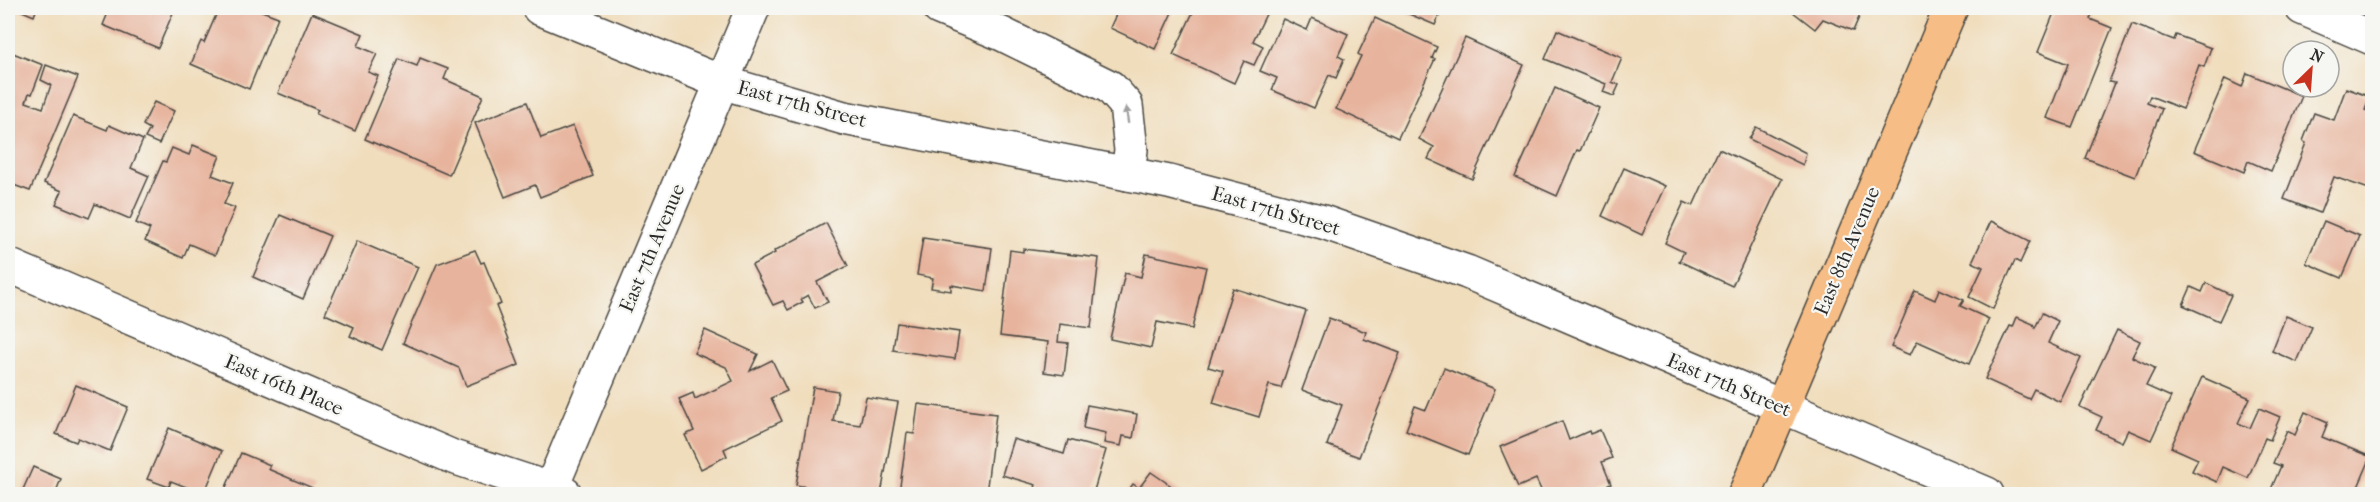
<svg xmlns="http://www.w3.org/2000/svg" width="2380" height="502" font-family="'IM FELL French Canon',serif">
<rect width="100%" height="100%" fill="#f6f6f2"/>
<filter id="ink" filterUnits="userSpaceOnUse"><feTurbulence type="fractalNoise" baseFrequency=".0167" numOctaves="2"/><feDisplacementMap in="SourceGraphic" scale="12" xChannelSelector="R" yChannelSelector="G"/><feConvolveMatrix kernelMatrix="1 2 1 2 8 2 1 2 1" color-interpolation-filters="sRGB"/></filter>
<filter id="wash" filterUnits="userSpaceOnUse"><feTurbulence type="fractalNoise" baseFrequency=".008" numOctaves="4" result="noise"/><feDisplacementMap in="SourceGraphic" scale="24" xChannelSelector="R" yChannelSelector="G"/><feGaussianBlur stdDeviation="1.35" result="paint"/><feColorMatrix in="noise" values="0 0 0 0 0 0 0 0 0 0 0 0 0 0 0 0 0 1.4 0 .05"/><feComposite in="paint" operator="in"/></filter>
<g filter="url(#wash)">
<rect width="100%" height="100%" fill="#f0ddbc"/>
<g id="blocks">
<g fill="#e7b39c">
<path d="M15,8H37L34,16Z"/>
<path d="M110,8H175L158,48L103,25Z"/>
<path d="M219,8H254L278,17L249,89L191,64L201,41L204,43Z"/>
<path d="M1119,8H1174L1155,49L1110,28Z"/>
<path d="M1195,8H1269L1253,41L1263,46L1254,65L1244,61L1234,83L1173,55Z"/>
<path d="M1395,8H1443L1435,25Z"/>
<path d="M1788,8H1863L1853,31L1823,19L1815,29Z"/>
<path d="M2056,8H2091L2094,9L2090,19L2112,28L2072,127L2047,118L2068,64L2038,52Z"/>
<path d="M312,13L363,34L358,46L377,54L368,72L378,76L355,131L316,114L318,110L278,93Z"/>
<path d="M1312,18L1348,34L1338,56L1344,59L1336,78L1329,75L1314,108L1272,90L1277,78L1260,71L1283,19L1307,30Z"/>
<path d="M1375,18L1437,47L1432,58L1435,59L1398,138L1336,109L1361,56L1358,54Z"/>
<path d="M2132,24L2174,40L2176,35L2211,48L2204,67L2199,65L2183,109L2150,96L2147,103L2162,109L2135,177L2085,158L2115,83L2109,82Z"/>
<path d="M1557,30L1622,58L1612,82L1619,85L1614,96L1603,92L1606,84L1545,59Z"/>
<path d="M1465,38L1524,65L1472,179L1428,159L1434,147L1419,139Z"/>
<path d="M8,51L43,65L32,94L29,93L26,102L43,108L51,85L41,80L46,65L78,77L30,191L8,183V99L12,87L8,86Z"/>
<path d="M420,58L448,69L444,79L483,96L449,175L365,139L399,59L417,66Z"/>
<path d="M2247,73L2302,96L2271,171L2248,161L2244,172L2194,151L2225,79L2242,87Z"/>
<path d="M1555,88L1599,108L1580,151L1577,150L1557,196L1515,177Z"/>
<path d="M2346,88L2370,97L2365,110L2372,113V190L2334,177L2320,213L2284,199L2306,143L2303,141L2314,113L2334,120Z"/>
<path d="M154,102L174,111L159,144L145,138L150,129L143,125Z"/>
<path d="M527,102L541,138L573,126L593,176L540,197L535,185L505,197L475,123Z"/>
<path d="M73,116L107,130L109,125L143,140L131,168L149,176L130,219L95,204L89,218L56,204L62,191L44,183Z"/>
<path d="M1756,127L1806,153L1803,165L1749,139Z"/>
<path d="M193,145L220,156L212,175L233,183L224,204L235,208L215,255L189,244L183,258L145,241L150,229L136,223L163,161L166,162L172,148L189,155Z"/>
<path d="M1719,149L1782,179L1732,286L1679,261L1684,252L1665,243L1684,202L1693,206Z"/>
<path d="M1624,168L1665,186L1642,235L1602,216Z"/>
<path d="M280,215L330,236L303,299L253,277Z"/>
<path d="M1991,221L2030,241L2020,263L2015,260L1993,309L1969,297L1983,267L1972,262Z"/>
<path d="M2324,221L2360,236L2342,278L2306,263Z"/>
<path d="M826,223L848,266L817,282L828,302L815,308L808,295L801,299L803,302L788,310L783,301L773,305L752,265L775,253L774,251Z"/>
<path d="M923,238L992,248L986,291L951,285V291L931,288L933,278L917,275Z"/>
<path d="M357,241L418,267L382,350L350,336L354,327L325,314Z"/>
<path d="M1023,249L1099,258L1091,328L1060,324L1058,342L1068,343L1064,375L1044,372L1048,342L1000,336L1010,250L1023,252Z"/>
<path d="M475,250L481,263L484,262L501,304L496,306L519,365L466,386L459,368L403,343L437,264Z"/>
<path d="M1146,254L1206,267L1192,329L1157,322L1151,348L1110,339L1125,273L1141,277Z"/>
<path d="M2206,283L2231,295L2219,321L2183,305L2191,287L2202,292Z"/>
<path d="M1233,288L1306,311L1281,388L1269,385L1259,417L1213,403L1223,371L1208,367Z"/>
<path d="M1939,289L1964,300L1960,306L1989,319L1969,364L1917,341L1910,355L1891,347L1915,291L1935,300Z"/>
<path d="M2042,313L2058,321L2048,343L2081,358L2060,402L2034,389L2029,399L1985,379L2010,326L2013,327L2017,317L2033,324L2035,328Z"/>
<path d="M2286,316L2312,327L2297,362L2272,351Z"/>
<path d="M1329,318L1366,332L1364,339L1400,353L1359,457L1327,445L1342,405L1302,390Z"/>
<path d="M897,323L959,332L955,359L893,350Z"/>
<path d="M705,330L758,354L750,371L772,360L787,391L771,398L782,421L724,449L727,456L701,469L685,435L694,431L679,399L693,393L695,399L733,381L726,367L694,353Z"/>
<path d="M2117,330L2140,341L2132,357L2155,368L2146,386L2171,397L2151,440L2128,430L2122,442L2096,430L2102,417L2080,407Z"/>
<path d="M1444,368L1495,389L1468,455L1406,430L1415,406L1426,410Z"/>
<path d="M2202,377L2250,398L2238,423L2250,428L2259,408L2280,417L2270,440L2265,438L2248,478L2223,467L2217,482L2192,471L2198,459L2171,447Z"/>
<path d="M76,385L128,407L110,451L78,438L76,442L56,434Z"/>
<path d="M813,387L838,391L833,421L860,425L866,397L898,402L881,494H848L796,485Z"/>
<path d="M918,404L996,414L986,494H899L907,433L914,434Z"/>
<path d="M1087,405L1137,414L1133,438L1123,436L1121,446L1104,443L1106,433L1083,428Z"/>
<path d="M2305,412L2328,422L2322,437L2371,457L2355,494H2269L2281,466L2273,463L2287,431L2295,435Z"/>
<path d="M1562,421L1569,440L1589,431L1590,434L1600,430L1612,458L1602,462L1611,484L1587,494H1543L1536,479L1518,487L1500,447Z"/>
<path d="M169,428L222,451L204,494L171,481L169,487L147,479Z"/>
<path d="M1013,439L1064,454L1068,440L1106,450L1093,494H1033L1036,485L1002,475Z"/>
<path d="M241,453L270,465L268,469L315,489L312,494H223Z"/>
<path d="M33,467L61,479L55,494H21Z"/>
<path d="M1151,472L1183,494H1126L1133,484L1139,488Z"/>
</g>
</g>
</g>
<g filter="url(#ink)">
<use href="#blocks" fill-opacity="0" stroke="#494641" stroke-width="1.5"/>
<g fill="none" stroke-linecap="round" stroke-linejoin="round">
<g stroke="#494641" stroke-width="36">
<g id="minor">
<path d="M539,8L721,82L844,118L1169,182L1323,222L1467,272L1987,494"/>
<path d="M939,8L1002,34L1110,87L1126,105L1131,150L1128,174"/>
<path d="M2302,8L2372,38"/>
<path d="M8,265L453,457L565,494"/>
<path d="M551,489L753,8"/>
</g>
</g>
<g stroke="#494641" stroke-width="36">
<path id="major" d="M1745,494L1951,8"/>
</g>
<use href="#minor" stroke="#fff" stroke-width="33"/>
<use href="#major" stroke="#f6be86" stroke-width="33"/>
</g>
<defs><path id="oneway-solid" d="M-6-.8H1V-3.2L6.5 0L1 3.2V.8H-6Z" transform="scale(1.5)"/></defs>
<use fill="#a0a0a0" href="#oneway-solid" transform="translate(1127 115) rotate(-98)"/>
</g>
<g text-anchor="middle" dominant-baseline="central" stroke-width="4.5" stroke-linejoin="round" paint-order="stroke">
<g font-size="20" fill="#2b2b2b" stroke="#f6f6f2">
<text transform="translate(802 104) rotate(15)">East 17th Street</text>
<text transform="translate(1276 211) rotate(16)">East 17th Street</text>
<text transform="translate(652 248) rotate(-67)">East 7th Avenue</text>
<text transform="translate(1847 251) rotate(-67)">East 8th Avenue</text>
<text transform="translate(284 385) rotate(23)">East 16th Place</text>
<text transform="translate(1729 385) rotate(23)">East 17th Street</text>
</g>
</g>
<rect width="2380" height="502" fill="none" stroke="#f6f6f2" stroke-width="30"/>
<g transform="translate(2311 69) rotate(25)"><circle r="28" fill="#f6f6f2" stroke="#a5a5a2" stroke-width="1.5"/>
<path d="M0-4.5L10 22L0 15L-10 22Z" fill="#c8321e"/>
<text y="-9" font-size="16" font-weight="bold" text-anchor="middle" fill="#2b2b2b">N</text>
</g>
</svg>
